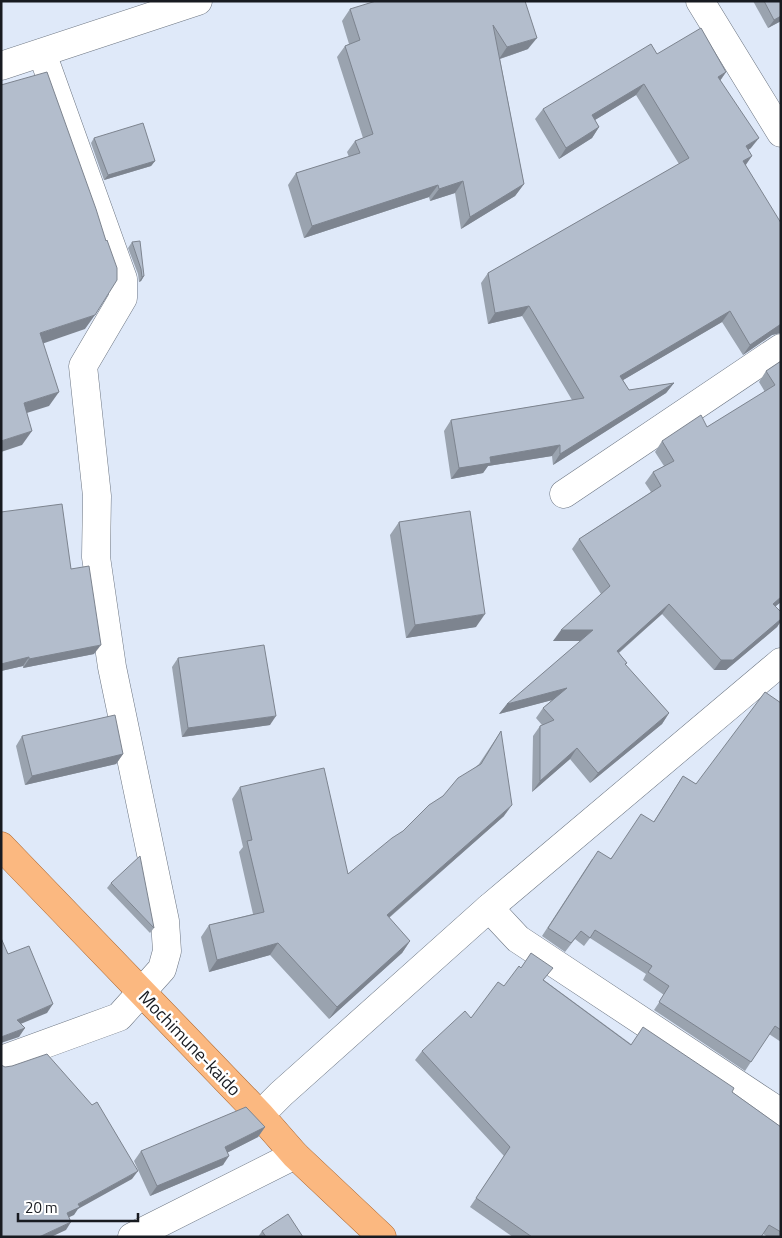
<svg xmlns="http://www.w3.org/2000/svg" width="782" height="1238" font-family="'Titillium Web',sans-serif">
<rect width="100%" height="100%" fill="#dfe9f9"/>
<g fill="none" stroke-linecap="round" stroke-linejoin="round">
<g stroke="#6c7582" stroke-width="29">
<g id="minor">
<path d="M700,1L781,133"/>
<path d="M1,66L198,1"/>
<path d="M564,494L781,348"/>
<path d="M489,908L518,939L781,1113"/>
<path d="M1,1060L119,1017L162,969L167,951L165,921L112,667L96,557L97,496L83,366L123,298V279L42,53"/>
<path d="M260,1115L281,1094L489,908L781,662"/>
<path d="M132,1237L295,1155"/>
</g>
</g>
<g stroke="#aa6228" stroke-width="29">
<path id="major" d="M1,846L260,1115L295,1155L382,1237"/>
</g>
<use href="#minor" stroke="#fff" stroke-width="28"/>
<use href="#major" stroke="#fbb880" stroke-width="28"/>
</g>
<g fill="#9aa3af">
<path d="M525,1L528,49L500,59L524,184L515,196L461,229L455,193L430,201L429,197L304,238L288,185L296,173L349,157L347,152L355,141L363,138L337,57L345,46L349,44L342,21L350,9Z"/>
<path d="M753,1H781V21L768,28Z"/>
<path d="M657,54L726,72L720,81L751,148L748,150L746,165L779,333L772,335L743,355L722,322L623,380L629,390L674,383L666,393L553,465L552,456L488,466L483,473L451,479L444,431L451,420L572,400L522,316L488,324L481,283L488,273L679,164L636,95L595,120L599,127L592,138L559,159L535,119L543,109Z"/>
<path d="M94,138L155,161L151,166L104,180L91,143Z"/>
<path d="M132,242L144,276L141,281L139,282L138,274L128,248Z"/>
<path d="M781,361V602L775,606L781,612V621L777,627L726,670H714L662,614L619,653L627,663L625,665L669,713L662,724L590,783L570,759L532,792L533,736L540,726L542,725L536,718L543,708L552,700L499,714L507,704L581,641H553L601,594L572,549L579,539L651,492L645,483L653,472L664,466L655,452L662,441L707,427L765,392L759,382L766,371Z"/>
<path d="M1,512L71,569L94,654L23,668V666L1,671Z"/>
<path d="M399,522L476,627L406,638L390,535Z"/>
<path d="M178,658L270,725L182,737L172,667Z"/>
<path d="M781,703V1042L769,1034L745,1071L654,1010L664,995L643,980L646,974L590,938L584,946L575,939L565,952L542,936L592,859L611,858L654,821L683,776L696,784Z"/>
<path d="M501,731L504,816L389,918L410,941L402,953L329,1019L270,955L209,972L201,937L209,925L253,914L239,852L243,847L232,799L240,787L348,874L403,831L479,764Z"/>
<path d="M22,736L123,754L116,764L25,785L16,746Z"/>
<path d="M111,883L154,928L150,933L107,888Z"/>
<path d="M544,980L631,1044L732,1092L781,1127V1237H768L763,1234L761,1237H513L470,1207L504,1156L415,1060L422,1051L471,1018L504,986Z"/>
<path d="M265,1127L258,1137L228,1152L223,1165L150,1196L134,1161L141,1151Z"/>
<path d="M262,1231L303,1237H258Z"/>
</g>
<g fill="#7d848f">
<path d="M781,16V21L768,28L774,20Z"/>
<path d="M537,38L528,49L499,59L507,47Z"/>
<path d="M726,72L719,82L718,77Z"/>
<path d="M644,84L636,95L585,126L592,115Z"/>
<path d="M599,127L592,138L559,159L566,148Z"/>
<path d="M759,138L751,148L738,157L746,146Z"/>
<path d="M752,156L745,166L743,161Z"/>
<path d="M155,161L151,166L104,180L108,175Z"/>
<path d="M463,181L455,193L430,201L439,189Z"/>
<path d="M524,184L515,196L461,229L470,217Z"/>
<path d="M438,185L429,197L304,238L312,226Z"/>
<path d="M144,276L141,281L139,282L142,277Z"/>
<path d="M529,306L522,316L488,324L495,313Z"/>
<path d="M730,311L722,322L613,386L620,376Z"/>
<path d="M95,315L85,329L30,348L40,333Z"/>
<path d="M781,324V333L772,335L743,355L750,345Z"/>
<path d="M674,383L666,393L553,465L560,454Z"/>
<path d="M59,392L49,406L14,417L24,403Z"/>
<path d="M32,431L22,445L1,452V441Z"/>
<path d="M560,445L552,456L488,466L483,473L451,479L459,468L490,457Z"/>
<path d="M781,597V602L766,614L773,604Z"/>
<path d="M669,604L662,614L609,661L617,651Z"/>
<path d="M485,614L476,627L406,638L415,625Z"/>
<path d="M781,619V621L777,627L726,670H714L721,660Z"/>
<path d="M561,630H593L586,641H553Z"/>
<path d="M101,645L94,654L23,668L29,659Z"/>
<path d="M29,657L23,666L1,671V664Z"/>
<path d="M567,688L560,698L499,714L507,704Z"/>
<path d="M669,713L662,724L590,783L598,773Z"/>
<path d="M276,716L270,725L182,737L188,728Z"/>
<path d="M577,748L570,759L532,792L540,781Z"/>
<path d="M123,754L116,764L25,785L32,776Z"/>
<path d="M512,805L504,816L378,927L387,915Z"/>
<path d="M410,941L402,953L329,1019L337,1007Z"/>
<path d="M278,943L270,955L209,972L217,960Z"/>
<path d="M53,1004L47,1013L11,1028L17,1020Z"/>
<path d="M25,1028L19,1037L1,1043V1037Z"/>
<path d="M265,1127L258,1137L219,1157L225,1147Z"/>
<path d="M229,1156L223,1165L150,1196L157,1186Z"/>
<path d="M138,1171L132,1179L78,1209L74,1215L61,1221L67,1213L78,1204Z"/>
<path d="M71,1222L66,1230L51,1237H39Z"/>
</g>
<g fill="#b3bdcc" stroke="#7d848f">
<path d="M376,1H525L537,38L507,47L493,25L524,184L470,217L463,181L439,189L438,185L312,226L296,173L360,153L355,141L373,134L345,46L360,40L350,9Z"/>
<path d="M764,1H781V16L774,20Z"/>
<path d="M701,28L726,72L718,77L759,138L746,146L752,156L743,161L781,223V324L750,345L730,311L620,376L629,390L674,383L560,454V445L490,457L491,463L459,468L451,420L584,398L529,306L495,313L488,273L689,158L644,84L592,115L599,127L566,148L543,109L651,44L657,54Z"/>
<path d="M47,72L96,209L106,241L107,240L117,268V280L95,315L40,333L59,392L24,403L32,431L1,441V85Z"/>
<path d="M143,123L155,161L108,175L94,138Z"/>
<path d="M140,241L144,276L142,277L141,269L132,242Z"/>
<path d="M781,361V597L773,604L781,612V619L733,660H721L669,604L617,651L627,663L625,664L669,713L598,773L577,748L540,781V726L554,720L543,708L567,688L507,704L593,630H561L610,586L579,539L661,486L653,472L674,461L662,441L701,415L707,427L775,385L766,371Z"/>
<path d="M62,504L71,569L89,566L101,645L29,659V657L1,664V512Z"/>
<path d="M470,511L485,614L415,625L399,522Z"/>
<path d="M264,645L276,716L188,728L178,658Z"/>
<path d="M765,692L781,703V1030L775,1026L751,1062L659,1002L669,986L648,972L652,966L595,930L590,938L581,931L571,943L548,928L598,851L611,859L641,814L654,822L683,776L696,784Z"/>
<path d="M115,715L123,754L32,776L22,736Z"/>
<path d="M501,731L512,805L387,915L410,941L337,1007L278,943L217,960L209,925L264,912L247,841L252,840L240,787L324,768L348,874L392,838L403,831L429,805L443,796L458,778L481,764Z"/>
<path d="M140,856L154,928L111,883Z"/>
<path d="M1,938L8,954L29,946L53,1004L17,1020L25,1028L1,1037Z"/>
<path d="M531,953L553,968L543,980L631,1045L643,1027L734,1088L732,1092L781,1127V1232L769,1225L761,1237H532L476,1198L510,1147L422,1051L465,1011L471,1018L498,982L504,986L519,966L521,968Z"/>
<path d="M47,1054L92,1105L97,1102L138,1171L78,1204L80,1207L67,1213L71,1222L39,1237H1V1065L5,1067L12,1066Z"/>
<path d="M246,1107L265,1127L225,1147L229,1156L157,1186L141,1151Z"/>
<path d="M288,1214L303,1237H266L262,1231Z"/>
</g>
<g text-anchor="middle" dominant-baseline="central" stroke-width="5" stroke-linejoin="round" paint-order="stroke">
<g font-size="18" fill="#181b21" stroke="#fff">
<text transform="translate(190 1043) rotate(46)">Mochimune-kaido</text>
</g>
</g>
<rect width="782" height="1238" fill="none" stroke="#181b21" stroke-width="5"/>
<path d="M18 1213v8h120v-8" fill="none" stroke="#181b21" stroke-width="2.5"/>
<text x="25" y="1213" font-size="15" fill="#181b21" stroke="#ffffff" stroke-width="4" paint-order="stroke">20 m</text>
</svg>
